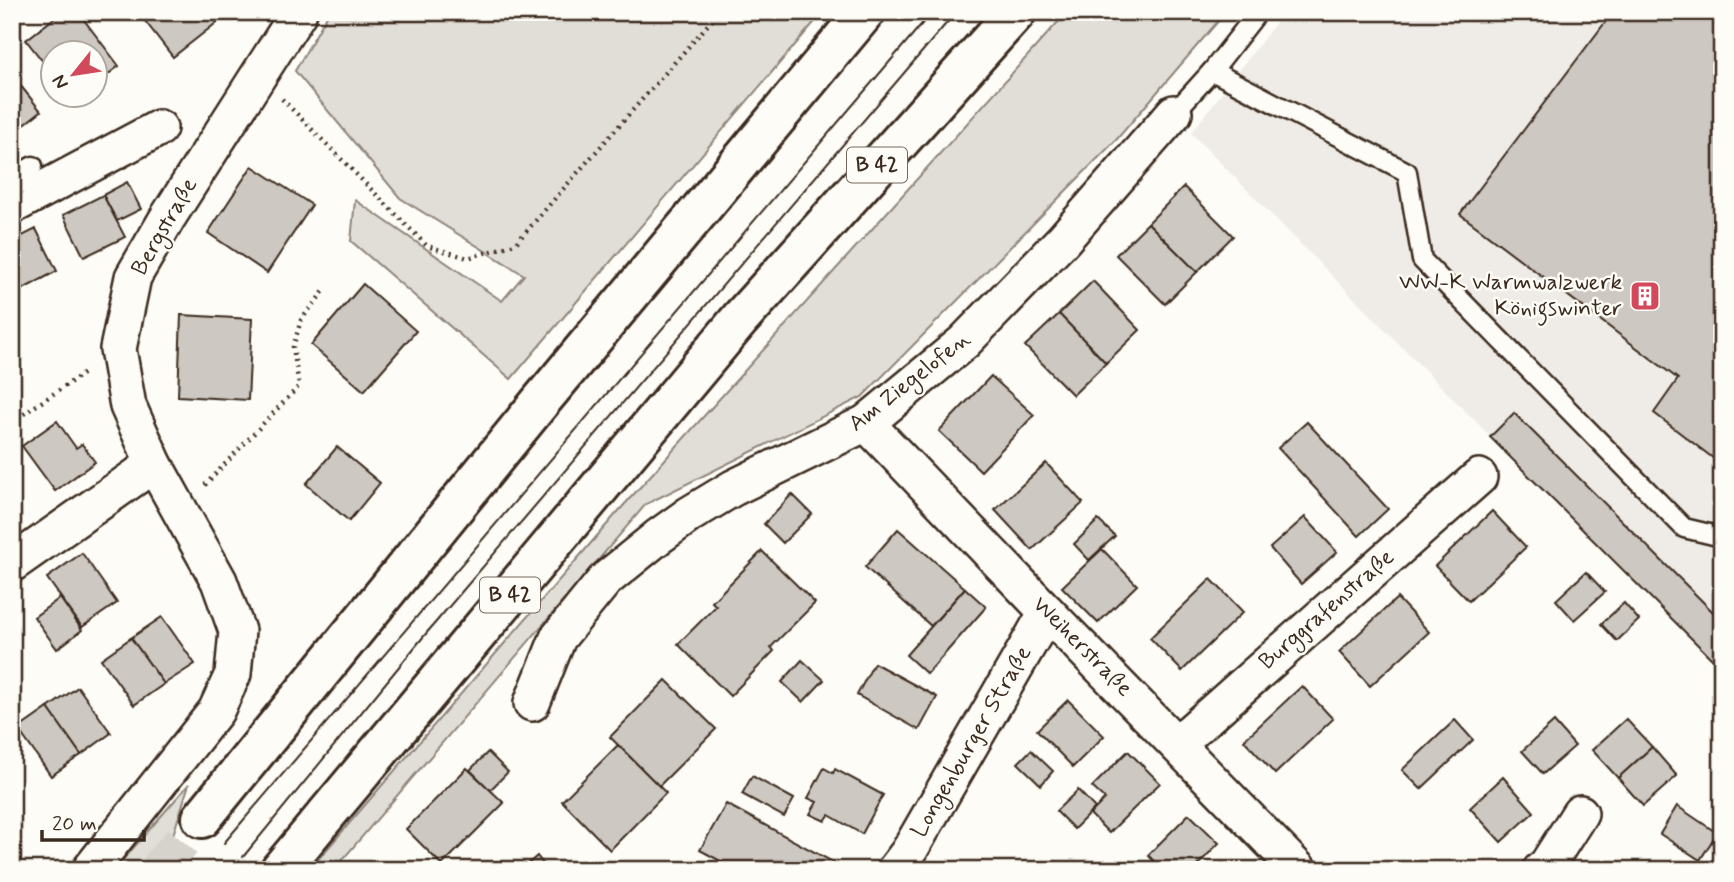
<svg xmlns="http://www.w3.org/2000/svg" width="1734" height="882" font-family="Mynerve,sans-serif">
<rect width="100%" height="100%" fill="#fdfcf7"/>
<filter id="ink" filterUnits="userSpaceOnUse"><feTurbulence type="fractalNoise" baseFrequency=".0143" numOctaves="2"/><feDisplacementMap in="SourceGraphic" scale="14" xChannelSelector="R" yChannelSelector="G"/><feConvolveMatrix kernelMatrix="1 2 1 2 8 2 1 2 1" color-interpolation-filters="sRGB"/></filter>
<g filter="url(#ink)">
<path fill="#efece7" d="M1284,12H1722V671L1191,133Z"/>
<g fill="#e1ded7" stroke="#8e847a" stroke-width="2">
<path d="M329,12H823L511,379L351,241L355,200L502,301L524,275L400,198L295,71Z"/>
<path d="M1067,12H1226L1117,139L862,397L646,504L337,866V870H309L616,514Z"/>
<path d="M189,784L162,870H114Z"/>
</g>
<g fill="#cdc8c2" stroke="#3b2a1e" stroke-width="2">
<path d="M62,12H78L119,66L94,85V52H52V73L26,40Z"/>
<path d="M138,12H228L229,13L173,57Z"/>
<path d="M1613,12H1722V465L1654,413L1678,379L1460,214Z"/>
<path d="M12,75L41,111L12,134Z"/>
<path d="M252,166L312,205L267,273L208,233Z"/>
<path d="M127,182L141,209L117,221L103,195Z"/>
<path d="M1184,187L1233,236L1197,272L1148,223Z"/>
<path d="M103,195L125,237L84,257L63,215Z"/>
<path d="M1148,223L1197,272L1165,304L1116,255Z"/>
<path d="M36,229L57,271L12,295V241Z"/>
<path d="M1093,281L1140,330L1106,363L1059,314Z"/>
<path d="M363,284L416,331L364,391L311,345Z"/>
<path d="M1059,314L1106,363L1073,395L1025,346Z"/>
<path d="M181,315L252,319L248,400L178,396Z"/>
<path d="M991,376L1034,415L981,471L939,431Z"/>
<path d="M1514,413L1722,621V669L1490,437Z"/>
<path d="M57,421L76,448L82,444L95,462L55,491L22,446Z"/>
<path d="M1307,422L1388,509L1359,536L1278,448Z"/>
<path d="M337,447L380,483L349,521L306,484Z"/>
<path d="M1046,463L1083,503L1032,550L995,510Z"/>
<path d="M792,494L812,514L783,543L764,524Z"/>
<path d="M1492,511L1526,547L1469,601L1435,566Z"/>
<path d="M1305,517L1337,552L1301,584L1270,548Z"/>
<path d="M1098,520L1115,536L1089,560L1074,544Z"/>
<path d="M898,529L965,588L931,626L865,567Z"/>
<path d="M1102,549L1137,585L1098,623L1062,587Z"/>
<path d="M762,551L815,603L771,647L774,651L730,696L678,644L716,606L712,602Z"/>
<path d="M82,553L117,603L82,627L47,578Z"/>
<path d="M1586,572L1605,592L1574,620L1556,600Z"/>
<path d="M1211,579L1243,612L1182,671L1150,638Z"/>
<path d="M965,588L986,607L927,674L906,655Z"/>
<path d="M60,598L82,630L57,649L34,617Z"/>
<path d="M1397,598L1429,632L1370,686L1339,652Z"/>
<path d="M1624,603L1639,620L1617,641L1601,624Z"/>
<path d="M162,617L195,664L164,684L131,638Z"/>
<path d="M131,638L164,684L134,705L101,659Z"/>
<path d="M802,660L824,680L803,702L782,682Z"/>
<path d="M874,663L937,697L919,730L857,695Z"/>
<path d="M666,680L716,729L659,786L610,737Z"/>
<path d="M1302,686L1333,719L1275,774L1244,740Z"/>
<path d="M78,687L111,733L81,755L48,708Z"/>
<path d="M1068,700L1104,736L1073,767L1037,730Z"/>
<path d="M48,708L81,755L51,776L18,729Z"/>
<path d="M1626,719L1652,747L1618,778L1592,750Z"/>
<path d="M1455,720L1473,740L1421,789L1402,770Z"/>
<path d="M1554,722L1575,746L1543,774L1522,751Z"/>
<path d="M618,745L666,793L610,850L562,801Z"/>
<path d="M1652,747L1677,776L1643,806L1618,778Z"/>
<path d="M1031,750L1053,771L1041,785L1018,763Z"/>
<path d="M1128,751L1160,783L1109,833L1090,814L1105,799L1092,787Z"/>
<path d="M488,752L508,772L490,790L470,770Z"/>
<path d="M467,768L504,803L442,865L406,829Z"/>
<path d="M824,768L833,773L835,769L883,795L862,834L829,815L825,821L810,814L817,802L808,798Z"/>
<path d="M752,776L794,799L784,817L742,794Z"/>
<path d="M1503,777L1534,812L1501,842L1470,808Z"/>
<path d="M1078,790L1095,808L1074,829L1056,811Z"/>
<path d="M726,804L833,862L828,870H737L700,850Z"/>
<path d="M1677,806L1717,833L1700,860L1660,834Z"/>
<path d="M1189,814L1219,843L1193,870H1162L1148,855Z"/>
<path d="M537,856L548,870H521Z"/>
</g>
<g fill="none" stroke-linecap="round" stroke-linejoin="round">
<path stroke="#d6d2cc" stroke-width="38" stroke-dasharray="38 19" stroke-linecap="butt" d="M158,870L202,818"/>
<g stroke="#3b2a1e" stroke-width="23">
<g id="lane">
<path d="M1212,71L1407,172L1422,260L1684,528L1722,537"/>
<path d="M1174,113L1212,71L1258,12"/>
<path d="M12,178L33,166"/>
</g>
</g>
<g stroke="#3b2a1e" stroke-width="40">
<g id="street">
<path d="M12,206L159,128"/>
<path d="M866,423L1047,612L1299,870"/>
<path d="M12,564L154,464"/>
<path d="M532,703L558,638L605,580L658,537L690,514L733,488L866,423L964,342L1063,240L1174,113"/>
<path d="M1177,744L1479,477"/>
<path d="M90,870L216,711L233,674L237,631L219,581L154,464L128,406L118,349L133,277L168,217L299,12"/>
<path d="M895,870L908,853L1047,612"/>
<path d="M1541,870L1547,865L1580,813"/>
</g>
</g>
<g stroke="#3b2a1e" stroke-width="44">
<g id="highway">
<path d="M202,818L541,401L865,12"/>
<path d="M280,870L740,319L1016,12"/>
</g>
</g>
<g stroke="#3b2a1e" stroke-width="4.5" stroke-dasharray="2 5" stroke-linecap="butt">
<path d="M282,99L427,246L468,258L515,244L719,12"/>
<path d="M12,422L87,371"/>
<path d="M205,485L299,386L293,347L301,320L324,291"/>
</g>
<use href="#lane" stroke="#fdfcf7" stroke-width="18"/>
<use href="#street" stroke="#fdfcf7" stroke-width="35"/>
<use href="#highway" stroke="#fdfcf7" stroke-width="38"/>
<g stroke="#3b2a1e" stroke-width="2">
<path d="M224,843L932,12"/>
<path d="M243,857L424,636L956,12"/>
</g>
</g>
</g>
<defs>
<g id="building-square" transform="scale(1.575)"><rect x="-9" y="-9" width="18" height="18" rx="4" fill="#d1495b" stroke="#fdfcf7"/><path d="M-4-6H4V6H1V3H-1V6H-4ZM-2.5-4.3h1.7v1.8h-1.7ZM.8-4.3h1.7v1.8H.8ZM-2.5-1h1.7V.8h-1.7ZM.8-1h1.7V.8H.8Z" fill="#fff"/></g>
</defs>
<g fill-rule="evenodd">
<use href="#building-square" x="1645" y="296"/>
</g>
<g text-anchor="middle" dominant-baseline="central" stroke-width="5" stroke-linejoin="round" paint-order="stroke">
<g fill="#fdfcf7" stroke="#75695f" stroke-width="2">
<rect x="847" y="147.5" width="60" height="35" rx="5"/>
<rect x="480" y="577.5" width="60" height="35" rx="5"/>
</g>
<g font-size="21" font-weight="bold" fill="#3b2a1e">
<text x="877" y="165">B 42</text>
<text x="510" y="595">B 42</text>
</g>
<g font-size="23" fill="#3b2a1e" stroke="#fdfcf7">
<text transform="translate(165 227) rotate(-60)">Bergstraße</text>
<text transform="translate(910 382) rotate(-38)">Am Ziegelofen</text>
<text transform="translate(1327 610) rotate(-41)">Burggrafenstraße</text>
<text transform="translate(1082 647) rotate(45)">Weiherstraße</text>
<text transform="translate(972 742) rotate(-60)">Longenburger Straße</text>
</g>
<g font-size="23" fill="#3b2a1e" stroke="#fdfcf7" text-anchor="end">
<text x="1622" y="283">WW-K Warmwalzwerk<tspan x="1622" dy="26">Königswinter</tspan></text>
</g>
</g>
<rect width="1734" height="882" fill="none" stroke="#fdfcf7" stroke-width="42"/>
<rect x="21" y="21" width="1692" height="840" fill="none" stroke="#3b2a1e" stroke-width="2.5" filter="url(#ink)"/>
<g transform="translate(74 74) rotate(240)"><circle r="33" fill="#fdfcf7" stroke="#afa8a0" stroke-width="2"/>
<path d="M0-5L12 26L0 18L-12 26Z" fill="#d1495b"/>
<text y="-10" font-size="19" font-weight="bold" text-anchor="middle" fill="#3b2a1e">N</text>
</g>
<path d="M42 830v10h102v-10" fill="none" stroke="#3b2a1e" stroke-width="3.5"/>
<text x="52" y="830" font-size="21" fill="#3b2a1e" stroke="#fdfcf7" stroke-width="5" paint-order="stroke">20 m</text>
</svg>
